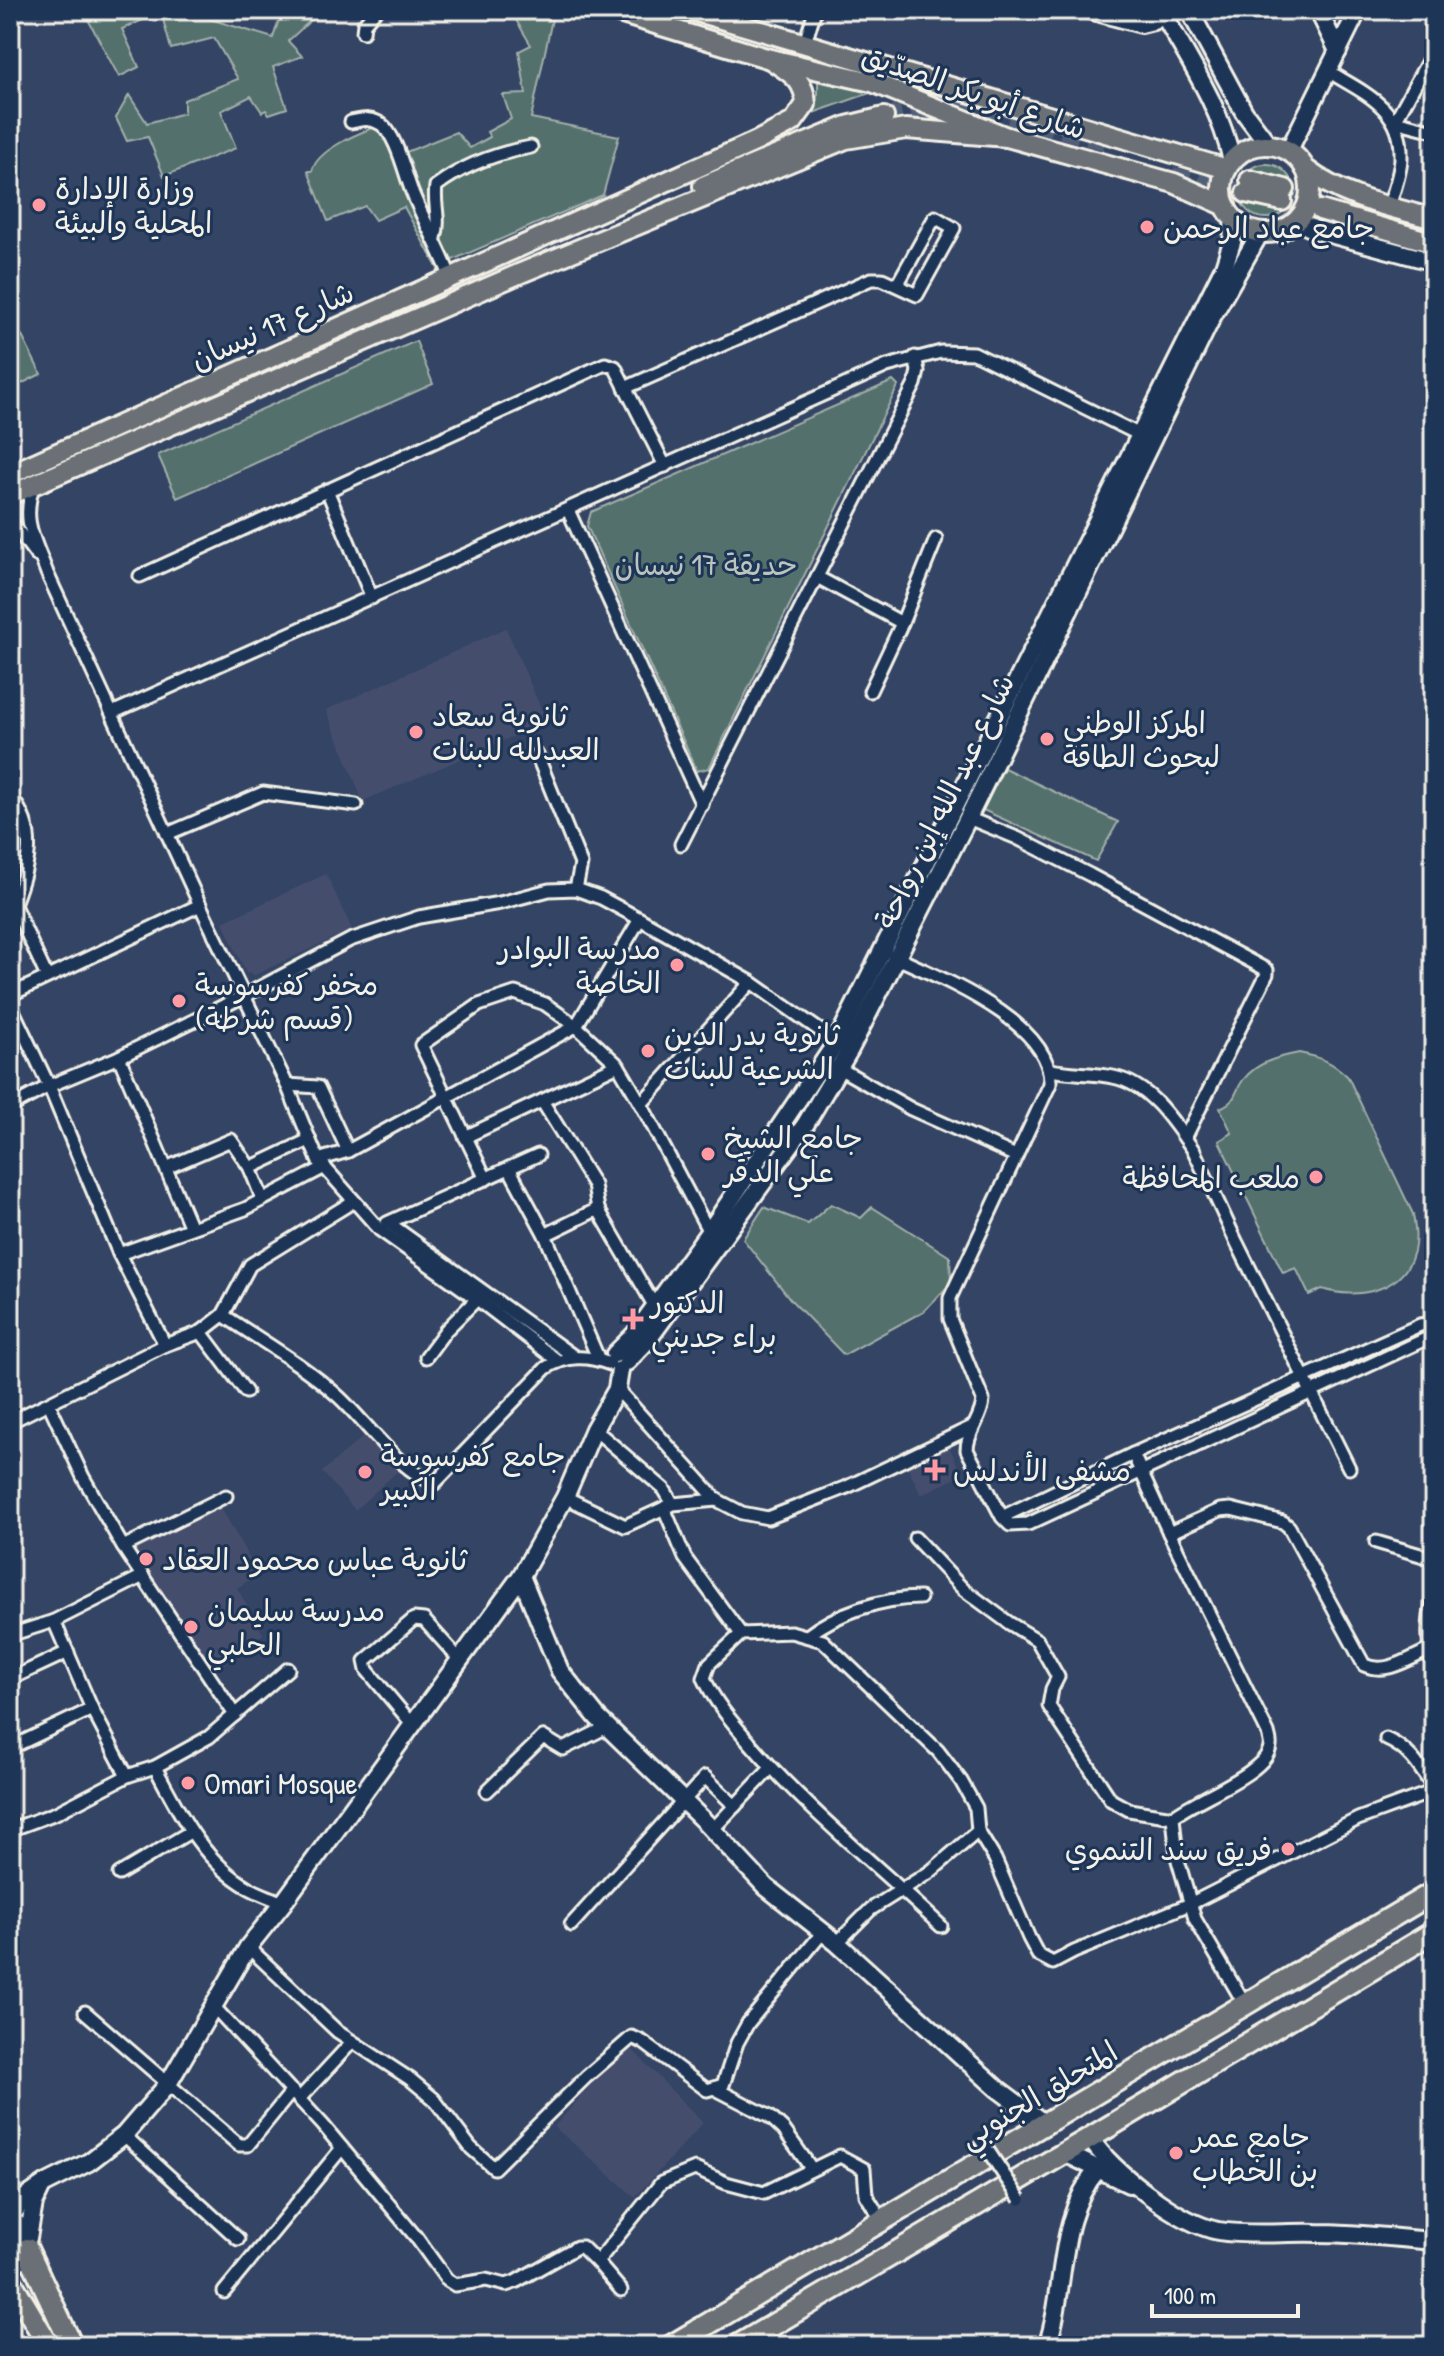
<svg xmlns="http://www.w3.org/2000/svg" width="1444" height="2356" font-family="'Patrick Hand','Playpen Sans Arabic',sans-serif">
<rect width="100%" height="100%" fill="#344464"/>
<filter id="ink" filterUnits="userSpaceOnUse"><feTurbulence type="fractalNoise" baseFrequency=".0125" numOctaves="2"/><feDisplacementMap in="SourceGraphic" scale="16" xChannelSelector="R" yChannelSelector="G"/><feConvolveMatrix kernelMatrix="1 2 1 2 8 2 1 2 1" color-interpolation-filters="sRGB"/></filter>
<g filter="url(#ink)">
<g fill="#444e6d">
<path d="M506,628L547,722L363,801L326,710Z"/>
<path d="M326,874L352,929L255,975L246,973L223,922Z"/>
<path d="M366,1434L400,1469L355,1510L322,1472Z"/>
<path d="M949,1446L962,1475L921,1495L907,1465Z"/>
<path d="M219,1504L258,1574L237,1588L263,1634L214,1672L132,1549Z"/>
<path d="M627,2044L703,2123L635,2197L554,2127Z"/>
</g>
<g fill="#526f6d" stroke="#a3b0aa" stroke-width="2">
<path d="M83,10H199L211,14L210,19L273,38L282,10H330L312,19L288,41L302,56L273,67L287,108L269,114L266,110L262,112L251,96L221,111L236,148L164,176L148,137L127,141L116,118L129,95L147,123L184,113V100L238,79L214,38L171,49L161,12L122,29L139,67L119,77Z"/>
<path d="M510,10H529L552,19L531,118L619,136L603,195L448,262L401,154L456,132L470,148L490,137L487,132L511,119L503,95L526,94L519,51L531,45Z"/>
<path d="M818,76L876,91L810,114L818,94Z"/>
<path d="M378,126L387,135L443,267L438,269L404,207L375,220L365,206L328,221L308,171H312C317,150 358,133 378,126Z"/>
<circle cx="1266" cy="191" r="27"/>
<path d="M10,312L41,374L21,384L19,381L10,382Z"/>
<path d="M416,341L433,384L177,498L158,455Z"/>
<path d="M893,381L898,386L709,768L697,771L587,526L591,512Z"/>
<path d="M1004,768L1118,822L1096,861L983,810Z"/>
<path d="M1299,1053C1320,1057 1333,1062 1348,1077L1413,1214C1415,1227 1417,1238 1414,1251C1404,1292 1356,1300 1322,1289L1309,1295L1296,1268L1283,1273L1219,1141L1232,1133L1220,1108C1238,1100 1233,1094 1243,1080C1257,1062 1278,1057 1299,1053Z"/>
<path d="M831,1204L861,1218L872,1207L950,1257L951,1283L924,1311L844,1355L791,1300L743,1239L764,1207L808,1224Z"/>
</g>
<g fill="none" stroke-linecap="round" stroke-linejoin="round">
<path stroke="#8ca3b3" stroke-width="3" d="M1033,2346L1042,2335"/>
<g stroke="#515e78" stroke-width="18" stroke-dasharray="18 9" stroke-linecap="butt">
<path d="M905,88L1108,142"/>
<path d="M884,117L926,109L940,110"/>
<path d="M1172,176L1246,193"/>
<path d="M1282,201L1320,210"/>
</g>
<g stroke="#f4f1e8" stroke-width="17">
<g id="street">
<path d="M363,32L364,24L376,10"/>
<path d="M805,43L815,10"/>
<path d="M1434,50L1395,121L1434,131"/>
<path d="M1328,71C1364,93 1403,108 1401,157C1401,173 1393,192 1389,207"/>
<path d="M351,122C362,120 370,117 381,124C396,134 405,174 412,192C424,221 439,248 451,278"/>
<path d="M435,238C441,219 433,204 436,186C464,165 497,153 531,147"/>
<path d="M625,388L871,279H882L917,295L954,228L935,217L897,285"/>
<path d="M34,484C21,521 34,538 47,573L200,905L287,1085L318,1160L380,1230L477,1299L558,1361"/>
<path d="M327,490L372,598"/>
<path d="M568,510L702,805"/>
<path d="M10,520L36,555"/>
<path d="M140,576L605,364L615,367L665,466"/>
<path d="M817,577L902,623"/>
<path d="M870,691L902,623L936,539"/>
<path d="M112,713L887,366L941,352L974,353L1140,435"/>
<path d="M537,755L581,864L576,889"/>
<path d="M10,796C39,831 29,865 14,904"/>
<path d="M968,818L1017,838L1090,875L1267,970V974L1185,1138"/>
<path d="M167,834L263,793L356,805"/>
<path d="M681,844L915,384L918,371L915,357"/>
<path d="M12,901L47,977"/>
<path d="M893,956C940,978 1053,1022 1050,1084L950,1298V1319L983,1400C982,1419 967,1431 967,1450L1002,1517L1010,1525L1028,1524L1428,1338L1431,1329L1427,1324L1420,1325L1133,1454L1002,1517"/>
<path d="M10,995L200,905"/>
<path d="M10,1004L49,1086L119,1254L165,1345"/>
<path d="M119,1057L191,1228"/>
<path d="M839,1068L911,1109L1016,1156"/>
<path d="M1051,1070C1071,1074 1093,1073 1113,1077C1150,1084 1174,1122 1194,1151L1235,1239L1349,1468"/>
<path d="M287,1085L318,1087L348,1151"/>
<path d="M542,1101L594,1185L598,1209L655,1307"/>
<path d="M641,1104L751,982"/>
<path d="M10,1107L49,1086L119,1057L244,996L350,940L419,917L500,903L549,890L576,889L601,898L640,919L751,982L842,1046"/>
<path d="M465,1137L618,1065"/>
<path d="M318,1160L348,1151L576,1026L640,919"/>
<path d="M166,1168L231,1140L250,1168L262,1198"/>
<path d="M250,1168L309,1140"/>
<path d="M509,1168L545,1235L599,1360"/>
<path d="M486,1179L421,1045L479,1005L515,993L545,1004L576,1026L618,1065L641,1104L709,1232"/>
<path d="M387,1223L538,1155"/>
<path d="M390,1224L573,1356"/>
<path d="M545,1235L598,1209"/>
<path d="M119,1254L245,1209L325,1167"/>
<path d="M223,1315C262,1341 305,1366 339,1397C366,1422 401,1473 435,1483L546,1368C567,1355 587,1355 610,1364"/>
<path d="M201,1332L246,1392"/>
<path d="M426,1357L446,1330L477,1299"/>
<path d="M617,1389L717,1500L742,1513L768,1518L847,1487L972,1427"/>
<path d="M49,1404L83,1477L123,1547L235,1715"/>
<path d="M10,1422L165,1345L201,1332L223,1315L250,1265L354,1201"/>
<path d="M594,1429L664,1489L673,1504"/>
<path d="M1133,1454L1169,1533L1268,1733C1269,1738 1271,1742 1270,1746C1268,1773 1194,1799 1173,1817L1177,1857L1195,1919L1245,2005"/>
<path d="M565,1497L625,1526L673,1504L717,1500"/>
<path d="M664,1508L685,1558L741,1634"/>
<path d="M1169,1533L1220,1510L1231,1509L1283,1522L1289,1527L1364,1665C1387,1675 1408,1659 1429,1650"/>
<path d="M915,1538L963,1589L1009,1623L1037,1640L1058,1677L1052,1689L1049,1706L1111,1800L1129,1810L1173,1817"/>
<path d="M1376,1542L1434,1559"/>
<path d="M123,1547L226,1496"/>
<path d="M1434,1598C1427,1623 1427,1643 1434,1667"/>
<path d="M54,1621L92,1709L127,1776"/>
<path d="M10,1635L54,1621L143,1576"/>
<path d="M807,1636C837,1613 881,1598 920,1598"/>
<path d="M10,1679L68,1652"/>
<path d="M413,1725L367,1670L365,1661L414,1619L424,1620L460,1660"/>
<path d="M1386,1739C1410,1749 1421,1769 1434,1789"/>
<path d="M10,1748L92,1709"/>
<path d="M155,1767C179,1812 202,1861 249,1888C260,1894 272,1898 283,1903"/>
<path d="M487,1791L543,1737L563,1749L607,1727"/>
<path d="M10,1830L56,1813L127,1776L155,1767L209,1737L288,1669"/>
<path d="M712,1830L771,1768"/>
<path d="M978,1831L995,1859L1029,1938L1038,1955L1053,1963L1074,1952L1190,1904L1358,1819L1434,1791"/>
<path d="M119,1874L190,1832"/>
<path d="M571,1925L705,1777L735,1806"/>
<path d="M837,1943L871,1909L930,1872L978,1831L976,1808L961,1781L938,1751L823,1641L791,1632L741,1634L709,1664L704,1678C715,1703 732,1722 750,1743C807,1810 877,1865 941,1926"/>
<path d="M248,1947L338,2032L410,2079L434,2099L471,2148L494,2168L586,2077L632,2037L643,2042L707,2090L714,2088L770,2117L784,2130L811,2168"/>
<path d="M214,2007L323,2125L416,2237L447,2280L455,2285L486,2280L506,2285L515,2282L577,2247H582L597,2262"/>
<path d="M85,2012L239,2145H248L292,2091"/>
<path d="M714,2088L723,2085L737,2043L748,2023L823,1932"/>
<path d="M299,2099L352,2042"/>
<path d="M124,2135L238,2239"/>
<path d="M621,2290L597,2262L661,2183L695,2169L726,2183L764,2193L840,2156L864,2169L866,2195L882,2221"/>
<path d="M224,2292L342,2148"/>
</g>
</g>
<g stroke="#f4f1e8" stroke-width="22">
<g id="secondary">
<path d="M1089,10L1141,24L1153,21L1170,11"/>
<path d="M1161,10C1188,59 1220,105 1232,161"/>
<path d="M1189,10L1244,112L1268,144"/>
<path d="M1318,10L1338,51"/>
<path d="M1289,150L1358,10"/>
<path d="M1297,221L1315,230L1434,262"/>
<path d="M615,1354L635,1334L709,1232L836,1043L1224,267L1232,242L1234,219"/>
<path d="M627,1362L647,1341L805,1125L849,1051L968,818L1212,317L1260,233"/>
<path d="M521,1576L560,1671L597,1717L707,1824L766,1887L837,1943L998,2089L1046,2125"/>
<path d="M1090,2138C1112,2172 1179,2223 1218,2231C1250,2236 1285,2232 1317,2233C1356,2233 1395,2238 1434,2241"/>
<path d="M1065,2153L1129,2184"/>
<path d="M10,2217L26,2197L45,2184L89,2162L124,2135L168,2084L248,1947L283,1903L521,1576L565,1497L594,1429L617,1389L620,1370"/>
<path d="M10,2220C33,2230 33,2256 10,2266"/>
<path d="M28,2238L34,2203L41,2188"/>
<path d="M1047,2346C1067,2288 1056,2218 1098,2169"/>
</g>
</g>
<g stroke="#f4f1e8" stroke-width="24">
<g id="primary">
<path d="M609,10L770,59L872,82L1007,137L1174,183L1226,206"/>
<path d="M691,10L1227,169"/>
<circle cx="1266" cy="189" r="44"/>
<path d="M1307,170C1343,198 1391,207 1434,219"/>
<path d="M1250,180L1285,189"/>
<path d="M703,186L847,126L884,117"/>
<path d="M1246,193L1282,201"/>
<path d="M1320,210L1434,243"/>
<path d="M10,474L757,141L793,122L806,104C804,78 790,73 770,59"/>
<path d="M10,495L521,273L846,139L906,129L1007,137"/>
</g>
</g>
<g stroke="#f4f1e8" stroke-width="26">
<g id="highway">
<path d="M27,2249L72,2346"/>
<path d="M10,2280L49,2346"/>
<path d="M671,2346L1434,1892"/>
<path d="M737,2346L1090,2138L1434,1932"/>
</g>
</g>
<use href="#street" stroke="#1d3557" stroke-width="11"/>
<use href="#secondary" stroke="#1d3557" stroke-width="16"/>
<use href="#primary" stroke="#6b6f75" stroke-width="18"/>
<use href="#highway" stroke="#6b6f75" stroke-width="20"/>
<g stroke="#f4f1e8" stroke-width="17" stroke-linecap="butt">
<path id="street-bridge" d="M979,2137L1020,2199"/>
</g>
<use href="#street-bridge" stroke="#1d3557" stroke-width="11"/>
</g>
</g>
<g fill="#ff9aa2" stroke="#1d3557" stroke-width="3">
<circle cx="39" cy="205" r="8"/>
<circle cx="1147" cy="227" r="8"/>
<circle cx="416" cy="732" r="8"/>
<circle cx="1047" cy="739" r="8"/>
<circle cx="677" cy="965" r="8"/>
<circle cx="179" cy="1001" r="8"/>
<circle cx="648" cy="1051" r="8"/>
<circle cx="708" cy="1154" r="8"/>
<circle cx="1316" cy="1177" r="8"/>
<path d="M629 1307h8v8h8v8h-8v8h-8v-8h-8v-8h8z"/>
<path d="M931 1458h8v8h8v8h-8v8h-8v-8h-8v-8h8z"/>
<circle cx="365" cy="1472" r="8"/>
<circle cx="146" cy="1559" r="8"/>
<circle cx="191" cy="1627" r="8"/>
<circle cx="188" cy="1783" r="8"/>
<circle cx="1288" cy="1849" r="8"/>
<circle cx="1176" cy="2153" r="8"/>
</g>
<g text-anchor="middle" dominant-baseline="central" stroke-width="6" stroke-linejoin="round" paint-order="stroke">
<g font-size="30" fill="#f4f1e8" stroke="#1d3557">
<text transform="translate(974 91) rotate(19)">شارع أبو بكر الصدّيق</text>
<text transform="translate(272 325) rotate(-24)">شارع 17 نيسان</text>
<text transform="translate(944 801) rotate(-64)">شارع عبد الله إبن رواحة</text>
<text transform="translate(1038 2094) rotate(-31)">المتحلق الجنوبي</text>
</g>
<g font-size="30" fill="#f4f1e8" stroke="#1d3557" text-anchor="start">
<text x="55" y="188">وزارة الإدارة<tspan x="55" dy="34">المحلية والبيئة</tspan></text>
<text x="1163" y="227">جامع عباد الرحمن</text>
<text x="432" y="715">ثانوية سعاد<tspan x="432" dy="34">العبدلله للبنات</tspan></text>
<text x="1063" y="722">المركز الوطني<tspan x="1063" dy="34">لبحوث الطاقة</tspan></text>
<text x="661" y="948" text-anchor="end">مدرسة البوادر<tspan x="661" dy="34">الخاصة</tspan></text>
<text x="195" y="984">مخفر كفرسوسة<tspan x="195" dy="34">(قسم شرطة)</tspan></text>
<text x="664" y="1034">ثانوية بدر الدين<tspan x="664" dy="34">الشرعية للبنات</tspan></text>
<text x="724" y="1137">جامع الشيخ<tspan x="724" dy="34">علي الدقر</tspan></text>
<text x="1300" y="1177" text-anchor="end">ملعب المحافظة</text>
<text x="651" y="1302">الدكتور<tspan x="651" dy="34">براء جديني</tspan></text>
<text x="381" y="1455">جامع كفرسوسة<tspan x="381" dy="34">الكبير</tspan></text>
<text x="953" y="1470">مشفى الأندلس</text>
<text x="162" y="1559">ثانوية عباس محمود العقاد</text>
<text x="207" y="1610">مدرسة سليمان<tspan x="207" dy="34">الحلبي</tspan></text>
<text x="204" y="1783">Omari Mosque</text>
<text x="1272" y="1849" text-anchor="end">فريق سند التنموي</text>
<text x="1192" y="2136">جامع عمر<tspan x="1192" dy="34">بن الخطاب</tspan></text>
</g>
<g font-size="30" fill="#bbc4bd" stroke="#1d3557">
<text x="706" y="564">حديقة 17 نيسان</text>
</g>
</g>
<rect width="1444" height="2356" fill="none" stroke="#1d3557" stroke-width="40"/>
<rect x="20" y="20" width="1404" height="2316" fill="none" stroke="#f4f1e8" stroke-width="3" filter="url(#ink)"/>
<path d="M1152 2304v12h146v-12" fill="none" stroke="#f4f1e8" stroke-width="4"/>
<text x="1164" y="2304" font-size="24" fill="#f4f1e8" stroke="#1d3557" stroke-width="6" paint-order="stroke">100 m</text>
</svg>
